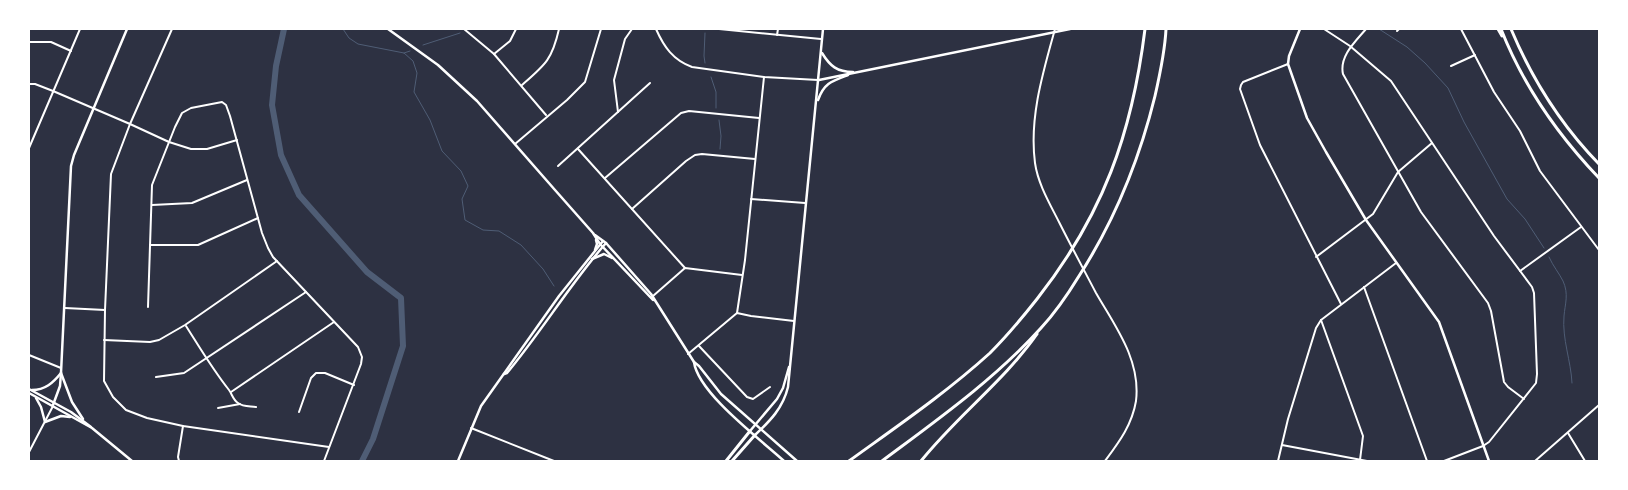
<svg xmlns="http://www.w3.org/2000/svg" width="1628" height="490" font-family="Overpass,sans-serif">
<rect width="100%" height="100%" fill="#2d3142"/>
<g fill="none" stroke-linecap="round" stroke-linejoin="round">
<g stroke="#4f5d75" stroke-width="1">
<path d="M343,29L349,38L358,44L404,53L413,61L417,73L414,92L430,120L442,151L461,171L468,186L462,199L465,220L483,230L499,231L521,245L543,269L554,286"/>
<path d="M1379,29L1407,47L1425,63L1448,88L1464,122L1507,199L1525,219L1544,248"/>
<path d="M705,33L704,56L705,63"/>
<path d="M423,45L460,33"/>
<path d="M404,53L410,51"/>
<path d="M711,77L716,92V108"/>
<path d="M719,120L721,136L720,149"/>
<path d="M1549,257C1553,266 1559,273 1563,281C1569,294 1565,304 1564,316C1562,339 1571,361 1572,383"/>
</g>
<path stroke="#4f5d75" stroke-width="6" d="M284,29L276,66L272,105L281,155L299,195L367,272L401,298L403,346L373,439L362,461"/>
<g stroke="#fff" stroke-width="2">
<path d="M172,29L130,124L111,174L105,310L104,381L113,397L126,410L147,418L183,426L329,447"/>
<path d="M464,29L494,54L546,115"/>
<path d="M656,29C664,47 673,60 692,67L764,77L818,80"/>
<path d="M719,29L821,39"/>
<path d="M1055,29C1043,72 1029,118 1035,163C1038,184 1050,204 1059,222C1071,246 1084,270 1096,293C1115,326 1141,360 1136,401C1132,425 1119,442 1105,461"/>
<path d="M1324,29L1350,46L1391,81L1494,236L1532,287L1534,293L1537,374L1536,383L1489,442L1483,446L1444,461"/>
<path d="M1366,29C1356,41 1339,56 1343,74L1421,212L1488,303L1491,311L1504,382L1508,387L1524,399"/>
<path d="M1461,29L1494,92L1520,131L1540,171L1599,250"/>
<path d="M1397,31L1399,29"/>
<path d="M777,35L778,29"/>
<path d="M29,42H51L71,51"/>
<path d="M494,54L510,41L516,29"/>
<path d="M1288,64L1243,82L1241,85L1240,89L1260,145L1341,304"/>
<path d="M1451,66L1475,55"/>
<path d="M29,84H35L53,91L130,124L169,142L191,149H207L237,140"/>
<path d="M522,85C545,65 552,60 559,29"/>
<path d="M618,112L614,80L625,39L632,29"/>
<path d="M515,144L567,100L585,82L601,29"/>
<path d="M29,148L80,29"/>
<path d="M578,149L685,268"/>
<path d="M558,166L650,83"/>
<path d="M605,178L681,113L689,111L759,118"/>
<path d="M751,199L805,203"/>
<path d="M152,205L192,203L247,180"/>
<path d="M632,209L686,161L695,155L702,154L755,159"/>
<path d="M150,245H198L258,218"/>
<path d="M1316,257L1373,214L1398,172L1432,143"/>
<path d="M1520,271L1581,227"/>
<path d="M1364,287L1427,461"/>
<path d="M653,296L685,268L742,275"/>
<path d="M148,307L152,185L175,127L182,113L191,108L222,102L226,105L230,116L262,233L268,248L273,257L358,347L362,357L361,364L324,461"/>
<path d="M65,308L105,310"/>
<path d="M737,313L745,260L764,77"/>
<path d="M1321,320L1363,436L1360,460"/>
<path d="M186,326C200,348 213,370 229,390C232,394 233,400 238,403C243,407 250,406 256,407"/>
<path d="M104,340L150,342L159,340L185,325L277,261"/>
<path d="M699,346L747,397L753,399L770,387"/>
<path d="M688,354L737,313L751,316L794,321"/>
<path d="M29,355L61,368"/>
<path d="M156,377L184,373L306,292"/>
<path d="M231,392L334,322"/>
<path d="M218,408L240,404"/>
<path d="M299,412L311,378L316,373H325L354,385"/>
<path d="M471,428L554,461"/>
<path d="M1568,433L1585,461"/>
<path d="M1282,445L1367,461"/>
<path d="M29,452L53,406"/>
<path d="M179,461L178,457L183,426"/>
<path d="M1278,461L1288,419L1316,328L1321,320L1396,263"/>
<path d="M1535,461L1599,405"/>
</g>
<g stroke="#fff" stroke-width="2.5">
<path d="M1300,29L1289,56L1288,64L1307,118L1326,152L1366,220L1439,322L1489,461"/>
<path d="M822,53C830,66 837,72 853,72"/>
<path d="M819,80L1070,29"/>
<path d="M818,100C824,83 832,81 848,75"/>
<path d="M504,374L507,373C542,331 570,284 606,243"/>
<path d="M53,405L60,386L61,373L71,166L74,155L127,29"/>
<path d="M750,431L777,399L783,388L789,367"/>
<path d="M755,435C770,421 783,408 788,387L823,29"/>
<path d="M458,461L481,406L559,296L603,241"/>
</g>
<g stroke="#fff" stroke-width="2.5">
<path d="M388,29L438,65L477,101L555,190L593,233L600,244L653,300"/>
<path d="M595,235L606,243L651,294L694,362L699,366L721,394L797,461"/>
<path d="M595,250L597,244L596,240"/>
<path d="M592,259L604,254L612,258"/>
<path d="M694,362C698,393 760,439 784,461"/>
<path d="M61,373L72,402L83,419"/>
<path d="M29,389L71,412L91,427"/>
<path d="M32,390C45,390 53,383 61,373"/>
<path d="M29,393L92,428L132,461"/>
<path d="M36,398L41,407L45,422L61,416L70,417"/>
</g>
<g stroke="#fff" stroke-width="3">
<path d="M1498,29L1502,36"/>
<path d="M1501,29C1523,85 1557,134 1599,178"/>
<path d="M1511,29C1532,79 1561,125 1599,164"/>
</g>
<g stroke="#fff" stroke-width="3">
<path d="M726,461L750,431"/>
<path d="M732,461L755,435"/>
<path d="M849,461C896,427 946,393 990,353C1007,336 1022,318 1037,299C1103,215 1132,134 1145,29"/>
<path d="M882,461C937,420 995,379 1041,328C1055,313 1068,294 1079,276C1115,220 1139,161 1155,96C1160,74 1165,51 1166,29"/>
<path d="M921,461C957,416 1004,381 1037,334"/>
</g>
</g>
<rect width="1628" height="490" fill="none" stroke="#ffffff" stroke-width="60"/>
</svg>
